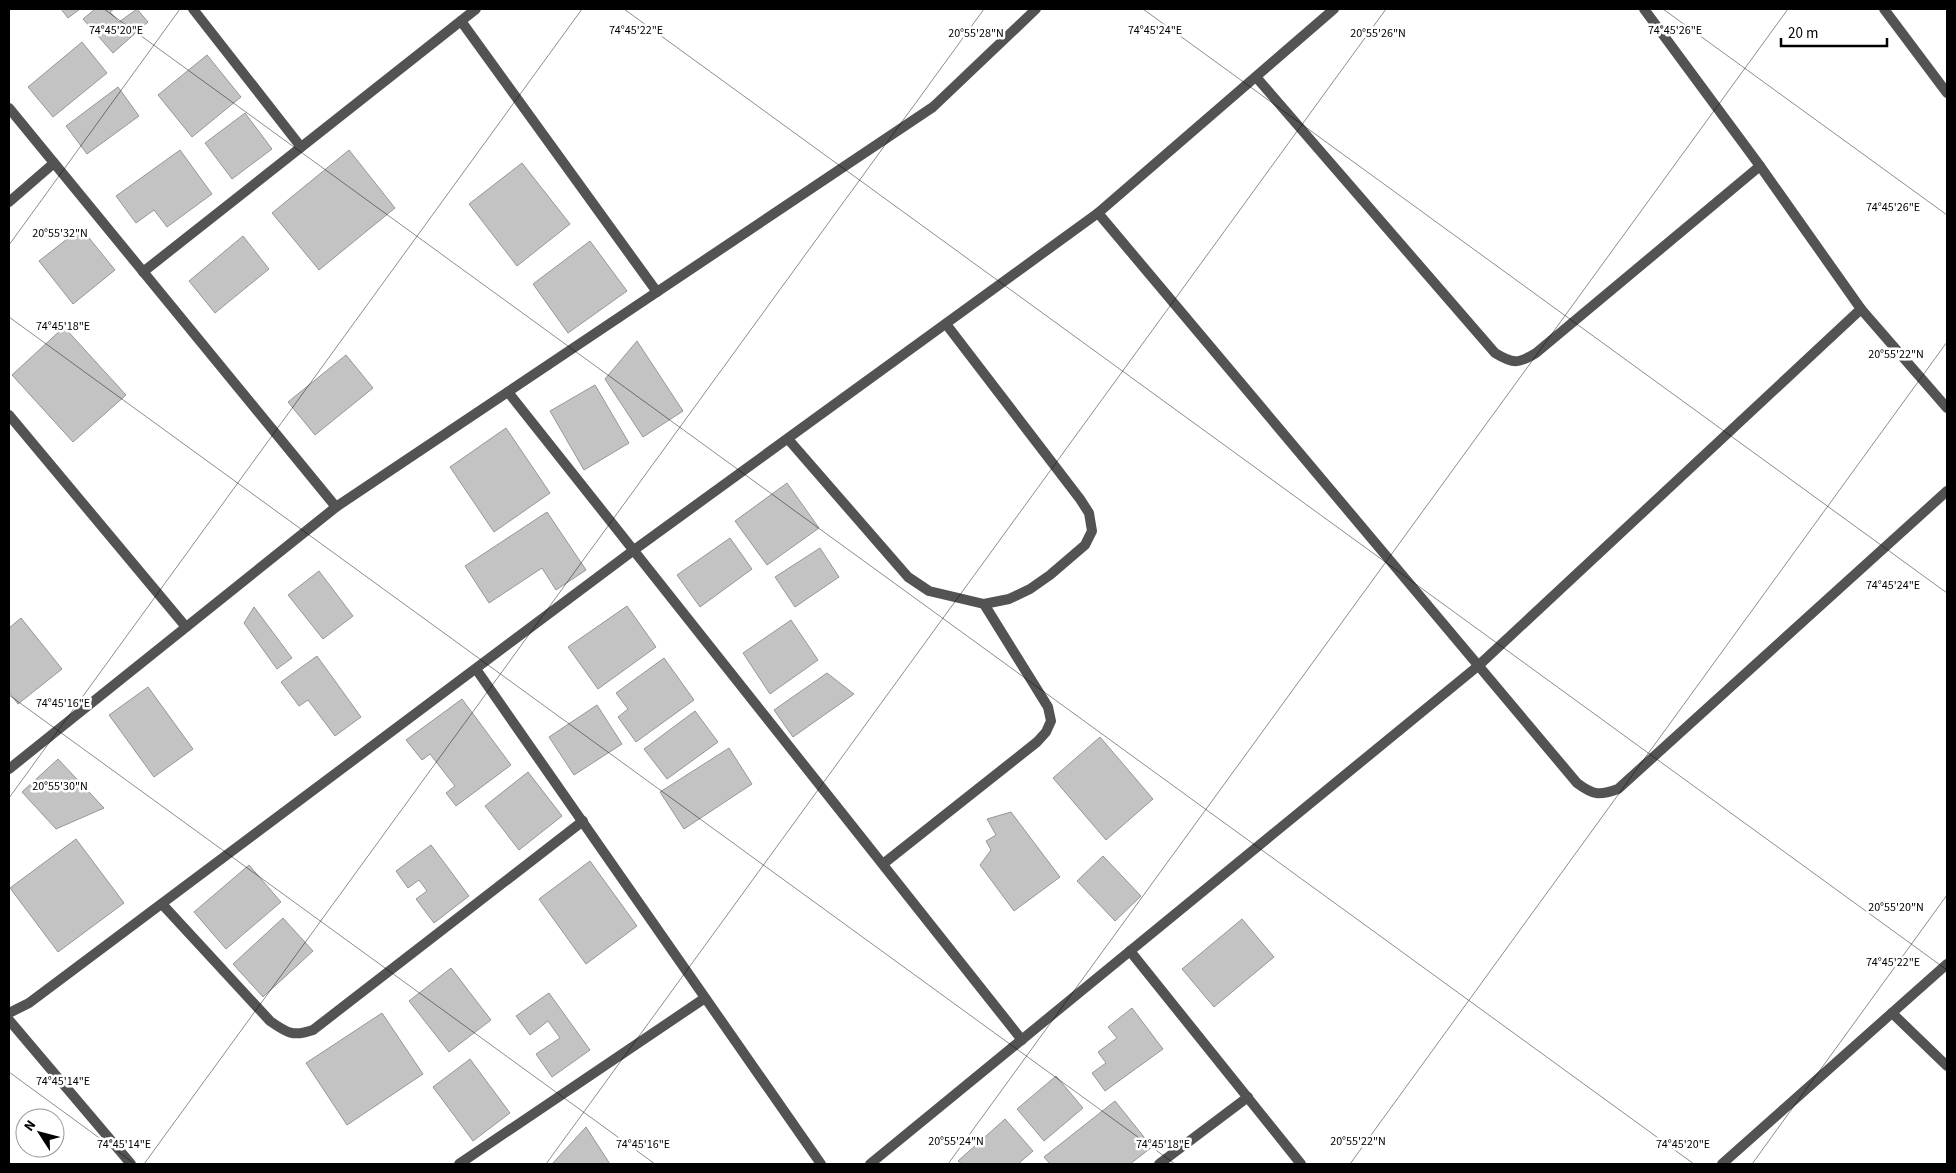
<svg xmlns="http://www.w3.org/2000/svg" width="1956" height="1173" font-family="'Source Sans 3',sans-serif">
<rect width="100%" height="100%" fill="#fff"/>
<g fill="#c3c3c3" stroke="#979797">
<path d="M61,9H80L68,18Z"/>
<path d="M95,9H114L110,12L119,22L137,9L148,22L113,53L83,19Z"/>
<path d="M82,42L107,73L53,117L28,87Z"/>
<path d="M207,55L241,97L192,137L158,95Z"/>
<path d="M118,87L139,116L87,154L66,126Z"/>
<path d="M245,113L272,149L232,179L205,143Z"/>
<path d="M180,150L212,194L167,227L154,210L136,223L116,196Z"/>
<path d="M349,150L395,208L319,270L272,213Z"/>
<path d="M522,163L570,224L517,266L469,204Z"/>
<path d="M81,228L115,270L73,304L39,261Z"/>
<path d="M243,236L269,269L215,313L189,281Z"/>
<path d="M590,241L627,291L568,333L533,284Z"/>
<path d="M64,327L126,395L73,442L12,375Z"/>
<path d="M637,341L683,411L643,437L605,379Z"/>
<path d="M346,355L373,388L315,435L288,402Z"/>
<path d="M595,385L629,443L584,470L550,411Z"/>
<path d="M506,428L550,493L494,532L450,467Z"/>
<path d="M787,483L819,528L767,565L735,521Z"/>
<path d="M547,512L586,570L556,590L542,568L489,603L465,566Z"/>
<path d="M730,538L752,569L700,607L677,575Z"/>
<path d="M820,548L839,577L795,607L775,577Z"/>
<path d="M319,571L353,616L323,639L288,595Z"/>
<path d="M627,606L656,647L598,689L568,647Z"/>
<path d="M254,607L292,658L277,669L244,623Z"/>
<path d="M21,618L62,669L18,704L9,692V628Z"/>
<path d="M791,620L818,660L770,694L743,653Z"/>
<path d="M317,656L361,717L335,736L308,700L299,706L281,682Z"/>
<path d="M664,658L694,700L636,742L618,717L628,709L616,693Z"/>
<path d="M827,673L854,694L793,737L774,710Z"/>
<path d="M148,687L193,749L154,777L109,715Z"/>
<path d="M462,699L511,765L456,806L446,793L455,786L430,754L422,760L406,740Z"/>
<path d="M597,705L622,744L574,775L549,737Z"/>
<path d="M695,711L718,742L667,779L644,749Z"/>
<path d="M1100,737L1153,799L1106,840L1053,778Z"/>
<path d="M729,748L752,784L684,829L660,792Z"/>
<path d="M58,759L104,808L56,829L22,792Z"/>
<path d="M528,772L562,816L519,850L485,806Z"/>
<path d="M1011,812L1060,877L1014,911L980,865L991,850L986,841L996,835L987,819Z"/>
<path d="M76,839L124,903L58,952L10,888Z"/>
<path d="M431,845L469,896L434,923L416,899L427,891L419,880L408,888L396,871Z"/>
<path d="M1103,856L1141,896L1115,921L1077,881Z"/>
<path d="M590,861L637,926L586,964L539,899Z"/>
<path d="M249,865L281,902L226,949L194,912Z"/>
<path d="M283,918L313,951L263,997L233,964Z"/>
<path d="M1242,919L1274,957L1214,1007L1182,969Z"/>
<path d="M451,968L491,1020L449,1052L409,1001Z"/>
<path d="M549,993L590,1050L552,1077L536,1054L560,1038L548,1021L530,1035L516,1016Z"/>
<path d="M1132,1008L1163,1049L1105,1091L1092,1073L1106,1063L1098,1052L1117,1038L1108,1027Z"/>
<path d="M382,1013L423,1074L347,1125L306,1063Z"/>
<path d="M470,1059L510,1113L473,1141L433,1087Z"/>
<path d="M1056,1076L1083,1108L1044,1141L1017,1109Z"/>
<path d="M1115,1101L1152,1147L1130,1164H1050L1044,1157Z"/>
<path d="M1005,1119L1033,1151L1018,1164H962L958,1161Z"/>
<path d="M586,1127L610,1164H552Z"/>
</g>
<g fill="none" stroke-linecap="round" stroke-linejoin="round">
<g stroke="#535353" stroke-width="10">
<path d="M193,9L301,147"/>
<path d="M1884,9L1947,93"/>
<path d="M461,21L657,292"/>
<path d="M1256,77L1495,353C1513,364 1518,364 1536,353L1760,166"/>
<path d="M9,108L336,507"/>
<path d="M9,202L54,163"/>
<path d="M1098,213L1577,783C1593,795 1599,796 1618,789L1947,491"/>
<path d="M143,272L476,9"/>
<path d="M508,392L1022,1040"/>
<path d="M9,415L186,627"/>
<path d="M788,439L908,577L929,591L984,604L1009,599L1030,589L1050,575L1085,545L1092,531L1089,513L1080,499L946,324"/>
<path d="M476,669L821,1164"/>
<path d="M9,769L336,507L933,107L1036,9"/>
<path d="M883,864L1037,742L1046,732L1051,721L1048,707L984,604"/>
<path d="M162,904L270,1021C287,1033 293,1037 313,1030L583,821"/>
<path d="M1130,951L1301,1164"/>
<path d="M9,1013L29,1003L634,550L1098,213L1334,9"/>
<path d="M1892,1013L1947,1066"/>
<path d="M9,1020L131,1164"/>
<path d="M459,1164L705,998"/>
<path d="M870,1164L1478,666L1861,309"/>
<path d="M1159,1164L1248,1097"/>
<path d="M1722,1164L1947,964"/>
</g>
<path stroke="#535353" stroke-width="10" d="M1644,9L1760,166L1861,309L1947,408"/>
</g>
<path fill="none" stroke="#000" stroke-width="1" stroke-opacity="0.45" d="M104,9L1694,1164M624,9L1947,970M1143,9L1947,593M1663,9L1947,215M9,245L180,9M9,317L1175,1164M9,695L655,1164M9,798L582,9M9,1072L135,1164M144,1164L984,9M546,1164L1386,9M948,1164L1788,9M1350,1164L1947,342M1752,1164L1947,895"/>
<g font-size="12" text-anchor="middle" fill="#000" stroke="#fff" stroke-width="5" stroke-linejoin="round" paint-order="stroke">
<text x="636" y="34">74°45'22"E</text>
<text x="116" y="34">74°45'20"E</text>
<text x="1155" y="34">74°45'24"E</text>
<text x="1675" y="34">74°45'26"E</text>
<text x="976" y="37">20°55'28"N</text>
<text x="1378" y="37">20°55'26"N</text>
<text x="1893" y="211">74°45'26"E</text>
<text x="60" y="237">20°55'32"N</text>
<text x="63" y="330">74°45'18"E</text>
<text x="1896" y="358">20°55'22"N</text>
<text x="1893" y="589">74°45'24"E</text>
<text x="63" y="707">74°45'16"E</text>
<text x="60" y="790">20°55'30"N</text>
<text x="1896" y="911">20°55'20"N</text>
<text x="1893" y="966">74°45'22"E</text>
<text x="63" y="1085">74°45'14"E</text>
<text x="956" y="1145">20°55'24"N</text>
<text x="1358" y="1145">20°55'22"N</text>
<text x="124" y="1148">74°45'14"E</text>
<text x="643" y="1148">74°45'16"E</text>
<text x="1163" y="1148">74°45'18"E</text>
<text x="1683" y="1148">74°45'20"E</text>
</g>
<rect width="1956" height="1173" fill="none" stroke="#000000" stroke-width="20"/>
<g transform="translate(40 1133) rotate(306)"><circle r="24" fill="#ffffff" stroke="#999999"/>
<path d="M0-4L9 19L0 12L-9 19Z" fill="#000000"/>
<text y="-8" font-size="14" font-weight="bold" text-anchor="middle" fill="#000000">N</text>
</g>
<path d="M1781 38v8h106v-8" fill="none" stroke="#000000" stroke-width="2.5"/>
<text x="1788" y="38" font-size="15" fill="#000000" stroke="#ffffff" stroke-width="4" paint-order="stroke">20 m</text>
</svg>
